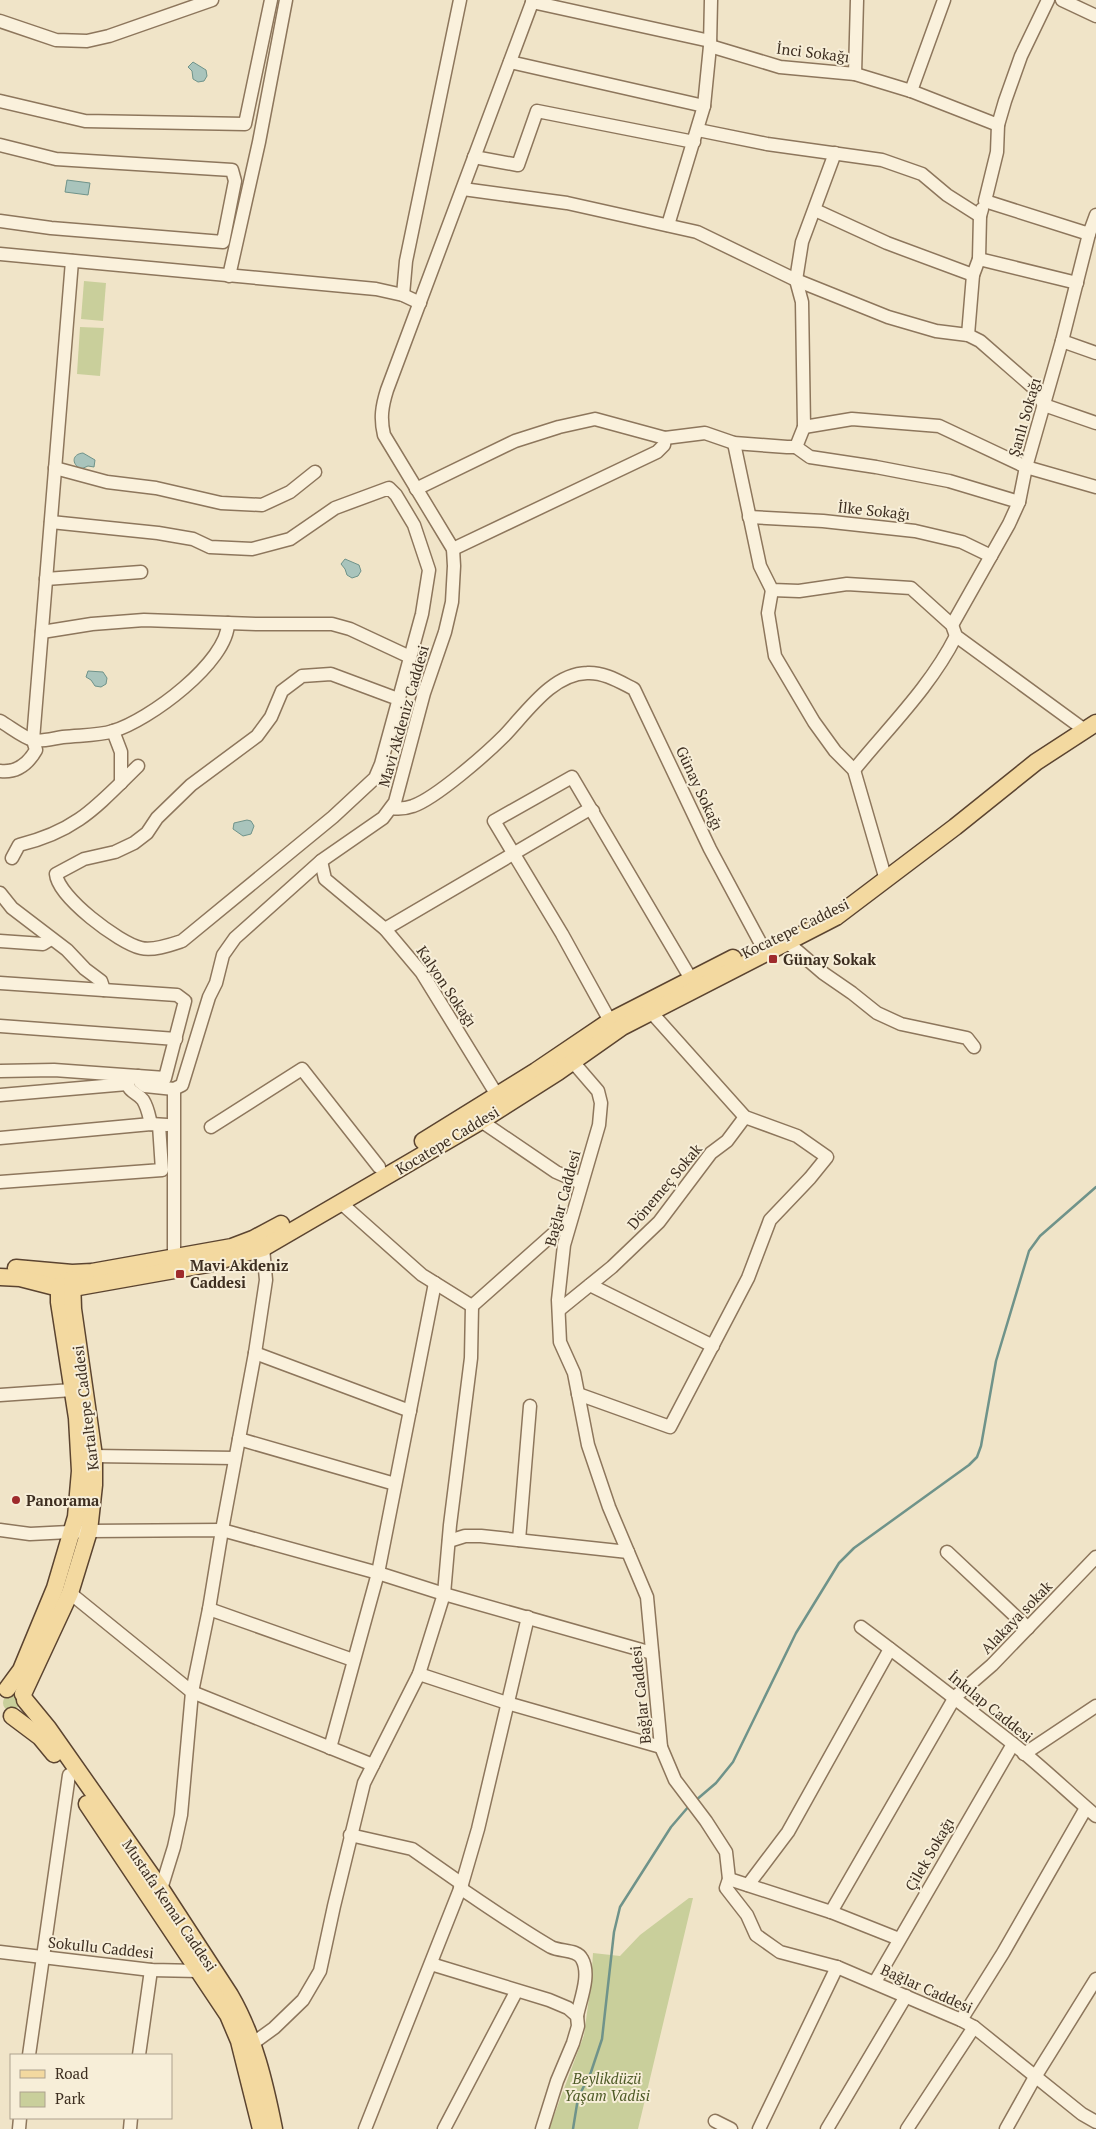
<svg xmlns="http://www.w3.org/2000/svg" width="1096" height="2129" font-family="'PT Serif',serif">
<rect width="100%" height="100%" fill="#f0e4c8"/>
<g fill="#c9cf9b">
<path d="M84,281L106,283L103,321L81,319Z"/>
<path d="M80,327L104,328L100,376L77,374Z"/>
<circle cx="11" cy="1703" r="8"/>
<path d="M689,1898H693L638,2129H549L584,2035L591,1983L593,1953L620,1956L640,1935Z"/>
</g>
<g fill="#a9c4bc" stroke="#6f938a">
<path d="M193,62L206,70L207,76L204,81L198,82L193,79L192,71L188,67Z"/>
<path d="M67,180L90,183L88,195L65,192Z"/>
<path d="M83,453L95,460L94,467L88,466L81,469C71,464 72,454 83,453Z"/>
<path d="M345,559L359,565L361,571L358,576L352,578L347,575L345,569L341,564Z"/>
<path d="M88,671L103,672L107,678L106,684L101,687L95,686L91,680L86,677Z"/>
<path d="M247,820L251,821L254,826L251,834L243,836L233,829L234,823Z"/>
</g>
<g fill="none" stroke-linecap="round" stroke-linejoin="round">
<g stroke="#6f938a" stroke-width="2.5">
<path d="M695,1801L716,1783L733,1762L796,1633L839,1563L854,1548L969,1465L977,1457L981,1446L996,1361L1029,1251L1040,1236L1096,1187"/>
<path d="M573,2129L578,2098L591,2072L602,2039L614,1932L620,1907L671,1827L689,1806"/>
</g>
<g stroke="#8d765c" stroke-width="15">
<g id="minor">
<path d="M1048,0L1021,56L1005,101L998,125L997,152L985,201L1089,234L1096,215"/>
<path d="M1062,0L1096,16"/>
<path d="M532,2L710,41"/>
<path d="M0,21L56,40L87,41L109,36L212,0"/>
<path d="M710,46L780,67L855,74L911,91L998,125"/>
<path d="M510,62L704,106"/>
<path d="M855,74L857,0"/>
<path d="M911,91L944,0"/>
<path d="M0,101L85,121L245,124L271,0"/>
<path d="M698,130L767,144L882,160L922,174L947,195L980,216"/>
<path d="M0,145L56,159L232,170L235,181L223,242L51,228L0,221"/>
<path d="M835,153L802,242L796,280L802,302L804,427L852,419L939,426L1026,467L1096,487"/>
<path d="M474,157L518,165L537,111L694,142"/>
<path d="M463,189L567,203L697,232L796,280L888,317L936,331L968,335L980,341L1035,389L1044,405L1096,423"/>
<path d="M815,210L887,243L973,275"/>
<path d="M668,225L704,106L710,46L711,0"/>
<path d="M1089,234L1062,341L1096,353"/>
<path d="M0,254L376,289L403,295L420,303"/>
<path d="M979,259L1077,283"/>
<path d="M229,276L259,142L286,0"/>
<path d="M403,295L406,261L460,0"/>
<path d="M968,335L973,275L979,259L980,216L982,209"/>
<path d="M734,443L760,566L772,590L799,591L847,584L911,588L952,625L956,636L1086,731"/>
<path d="M796,447L810,457L876,467L949,481L1019,502L1009,524L952,625"/>
<path d="M55,468L107,482L156,488L221,503L262,505L290,492L315,472"/>
<path d="M416,489L515,441L559,427L595,419L665,438L705,433L734,443L787,447H796L804,427"/>
<path d="M1019,502L1026,467L1062,341"/>
<path d="M749,517L823,521L915,531L962,542L991,556"/>
<path d="M51,522L158,533L193,539L210,547L252,549L290,539L335,508L389,488L396,495L414,525L429,570L422,614L381,764L375,778L333,817L182,941C170,945 153,951 141,948C119,943 58,897 56,874L84,859L115,852L134,843L147,833L157,818L191,785L257,736L271,717L282,691L302,676L331,674L398,699"/>
<path d="M453,549L657,452L664,445L665,438"/>
<path d="M46,579L141,572"/>
<path d="M772,590L768,613L775,656L814,722L835,751L854,770L886,880"/>
<path d="M42,632L92,624L144,620L257,624H332L350,629L410,657"/>
<path d="M0,721C9,726 24,738 33,740C41,742 55,738 63,737C79,735 98,736 113,731C148,721 228,662 228,623"/>
<path d="M113,731L121,752V783"/>
<path d="M854,770C889,727 931,686 956,636"/>
<path d="M0,771C17,773 28,764 36,750L33,740L72,261"/>
<path d="M391,808C399,809 405,809 413,806C436,798 486,754 504,736C527,712 552,674 587,673C604,672 620,682 634,689L710,849L761,944"/>
<path d="M12,858L19,845C77,831 97,806 138,766"/>
<path d="M321,861L325,879L385,929L422,973L497,1095"/>
<path d="M0,893L12,908L67,950L85,969L101,981L104,990"/>
<path d="M385,929L588,810L593,811"/>
<path d="M0,941L43,944L51,939"/>
<path d="M787,942L823,973L852,993L877,1013L901,1024L967,1038L974,1047"/>
<path d="M0,983L177,995L185,1001L165,1078L54,1070L0,1071"/>
<path d="M610,1021L562,934L494,821L572,777L691,979"/>
<path d="M0,1026L176,1039"/>
<path d="M573,1062L598,1091L601,1103L599,1125L564,1245L558,1300L560,1342L574,1373L588,1445L609,1507L647,1597L661,1747L675,1780L706,1821L726,1852L729,1879L726,1888L747,1915L756,1935L780,1952L837,1967L961,2020L974,2027L1082,2114L1096,2122"/>
<path d="M138,1076L140,1082L145,1086L174,1089"/>
<path d="M129,1078C125,1092 136,1091 143,1100C148,1108 149,1116 151,1124"/>
<path d="M0,1095L127,1084"/>
<path d="M481,1121L556,1172L581,1183"/>
<path d="M211,1127L302,1069L379,1167"/>
<path d="M0,1138L151,1124L167,1125"/>
<path d="M0,1182L162,1170L159,1125"/>
<path d="M341,1203L422,1275L472,1306L571,1218"/>
<path d="M174,1256V1089L182,1085L209,997L216,983L223,955L235,938L321,861L383,818L395,802L424,693L445,632L452,602L454,566L453,549L384,435C380,418 382,406 387,390L533,0"/>
<path d="M590,1285L713,1346"/>
<path d="M559,1310L612,1267L659,1222L711,1153L727,1141L745,1117"/>
<path d="M255,1353L410,1411"/>
<path d="M578,1394L670,1427L748,1278L770,1220L810,1178L827,1157L797,1136L745,1117L651,1012"/>
<path d="M0,1395L72,1390"/>
<path d="M239,1439L395,1484"/>
<path d="M94,1456L235,1458"/>
<path d="M0,1530L30,1534L89,1531L222,1530L378,1573L444,1594L652,1653"/>
<path d="M519,1540L530,1406"/>
<path d="M449,1541L465,1536H481L628,1552"/>
<path d="M947,1552L1028,1628"/>
<path d="M70,1593L192,1692L373,1765"/>
<path d="M209,1609L353,1660"/>
<path d="M861,1627C912,1665 962,1704 1012,1743C1041,1766 1068,1792 1096,1816"/>
<path d="M419,1674L507,1703L661,1747"/>
<path d="M330,1748L378,1573L435,1283"/>
<path d="M1024,1754L1096,1706"/>
<path d="M350,1835L412,1849L462,1884"/>
<path d="M729,1879L831,1912L899,1939"/>
<path d="M748,1885L788,1832L890,1649"/>
<path d="M460,1888C490,1908 520,1929 551,1947C561,1952 577,1949 582,1959C591,1975 580,2000 577,2016"/>
<path d="M161,1889L174,1847L181,1815L192,1692L209,1609L222,1530L255,1353L266,1280L263,1248"/>
<path d="M831,1912L955,1697L992,1665L1096,1557"/>
<path d="M0,1952L151,1970L199,1971"/>
<path d="M431,1964L549,2000L568,2008L577,2016L578,2026L573,2043L557,2081L542,2129"/>
<path d="M875,1982L1013,1744"/>
<path d="M961,2020L1003,1953L1086,1808"/>
<path d="M252,2044L274,2028L303,2000L320,1971L334,1906L364,1783L419,1674L444,1594L450,1525L471,1358L472,1306"/>
<path d="M29,2055L69,1775"/>
<path d="M139,2055L151,1970"/>
<path d="M715,2121L731,2129"/>
<path d="M19,2129L20,2118"/>
<path d="M130,2129L131,2118"/>
<path d="M365,2129L462,1884L478,1829L528,1617"/>
<path d="M444,2129L516,1992"/>
<path d="M759,2129L837,1967"/>
<path d="M827,2129L906,1996"/>
<path d="M907,2129L974,2027"/>
<path d="M1006,2129L1035,2077L1096,1979"/>
</g>
</g>
<g stroke="#5b4430" stroke-width="19">
<g id="major">
<path d="M423,1141L536,1071L610,1021L733,958"/>
<path d="M16,1268L72,1273L92,1272L232,1247L253,1239L281,1224"/>
<path d="M0,1277L20,1278L59,1288H73L208,1264L263,1248L481,1121L558,1072L622,1027L836,917L955,827L1036,762L1096,723"/>
<path d="M7,1689L21,1670L55,1588L76,1517L80,1471L77,1418L59,1302V1288L66,1280"/>
<path d="M23,1694L70,1593L89,1531L94,1485V1456L73,1309L72,1279"/>
<path d="M25,1700L48,1728L161,1889L230,1995C254,2036 265,2084 274,2129"/>
<path d="M12,1716L40,1737L54,1754"/>
<path d="M87,1804L228,2015L239,2041L261,2129"/>
</g>
</g>
<use href="#minor" stroke="#faf1dc" stroke-width="12"/>
<use href="#major" stroke="#f3d9a0" stroke-width="16"/>
</g>
<g fill="#9e2a2b" stroke="#f7eed8" stroke-width="2">
<rect x="768" y="954" width="10" height="10" rx="2.5"/>
<rect x="175" y="1269" width="10" height="10" rx="2.5"/>
<circle cx="16" cy="1500" r="5"/>
</g>
<g text-anchor="middle" dominant-baseline="central" stroke-width="4" stroke-linejoin="round" paint-order="stroke">
<g font-size="15" fill="#3d2e20" stroke="#f7eed8">
<text transform="translate(813 52) rotate(7)">İnci Sokağı</text>
<text transform="translate(1024 417) rotate(-74)">Şanlı Sokağı</text>
<text transform="translate(874 510) rotate(6)">İlke Sokağı</text>
<text transform="translate(403 716) rotate(-74)">Mavi Akdeniz Caddesi</text>
<text transform="translate(700 788) rotate(65)">Günay Sokağı</text>
<text transform="translate(795 928) rotate(-26)">Kocatepe Caddesi</text>
<text transform="translate(447 986) rotate(56)">Kalyon Sokağı</text>
<text transform="translate(447 1140) rotate(-31)">Kocatepe Caddesi</text>
<text transform="translate(664 1186) rotate(-50)">Dönemeç Sokak</text>
<text transform="translate(562 1198) rotate(-75)">Bağlar Caddesi</text>
<text transform="translate(85 1408) rotate(-97)">Kartaltepe Caddesi</text>
<text transform="translate(1016 1617) rotate(-46)">Alakaya sokak</text>
<text transform="translate(640 1695) rotate(-96)">Bağlar Caddesi</text>
<text transform="translate(991 1706) rotate(39)">İnkılap Caddesi</text>
<text transform="translate(929 1854) rotate(-60)">Çilek Sokağı</text>
<text transform="translate(170 1905) rotate(56)">Mustafa Kemal Caddesi</text>
<text transform="translate(101 1947) rotate(6)">Sokullu Caddesi</text>
<text transform="translate(927 1988) rotate(24)">Bağlar Caddesi</text>
</g>
<g font-size="15" font-weight="bold" fill="#3d2e20" stroke="#f7eed8" text-anchor="start">
<text x="783" y="959">Günay Sokak</text>
<text x="190" y="1265">Mavi Akdeniz<tspan x="190" dy="17">Caddesi</tspan></text>
<text x="26" y="1500">Panorama</text>
</g>
<g font-size="15" font-style="italic" fill="#4d5a26" stroke="#f7eed8">
<text x="607" y="2078">Beylikdüzü<tspan x="607" dy="17">Yaşam Vadisi</tspan></text>
</g>
</g>
<rect x="10" y="2054" width="162" height="65" fill="#f7eed8" stroke="#ada18e"/>
<rect x="20" y="2070" width="25" height="8" fill="#f3d9a0" stroke="#ada18e"/>
<text x="55" y="2079" font-size="15" fill="#3d2e20">Road</text>
<rect x="20" y="2092" width="25" height="15" fill="#c9cf9b" stroke="#ada18e"/>
<text x="55" y="2104" font-size="15" fill="#3d2e20">Park</text>
</svg>
